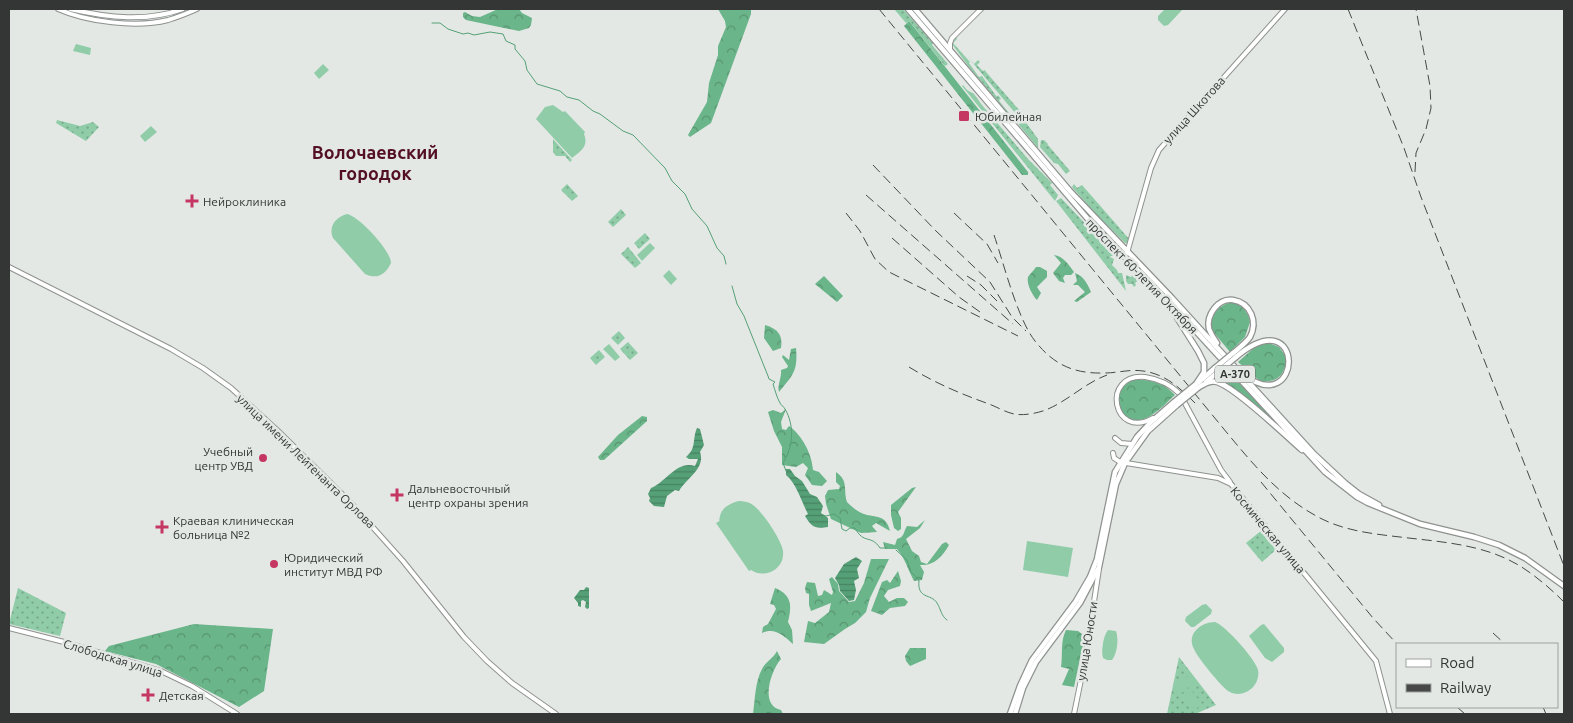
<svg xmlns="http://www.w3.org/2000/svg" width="1573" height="723" font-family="Ubuntu,sans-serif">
<defs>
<pattern id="grass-dots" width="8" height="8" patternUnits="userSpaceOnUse" patternTransform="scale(1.25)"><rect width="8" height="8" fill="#8fcca7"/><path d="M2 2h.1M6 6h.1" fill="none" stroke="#76a689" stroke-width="1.8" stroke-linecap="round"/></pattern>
<pattern id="forest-crowns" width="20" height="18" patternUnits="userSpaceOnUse" patternTransform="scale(1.25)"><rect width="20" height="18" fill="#6ab589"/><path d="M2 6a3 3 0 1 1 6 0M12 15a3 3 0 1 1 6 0" fill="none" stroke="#589471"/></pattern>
<pattern id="water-rules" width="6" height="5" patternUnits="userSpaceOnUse" patternTransform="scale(1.25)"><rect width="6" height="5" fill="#55a076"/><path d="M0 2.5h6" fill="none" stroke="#478362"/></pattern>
</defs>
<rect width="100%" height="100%" fill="#e3e8e5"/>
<g fill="url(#grass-dots)">
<path d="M894,9H903L933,43L932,45L948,64L945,66L909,21L906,23Z"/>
<path d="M956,37L957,39L953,43L970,62L969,63L979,77L982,76L997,97L998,95L1001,99L999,100L1000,102L1013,118H1017L1015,120L1013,119L969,67L952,44Z"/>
<path d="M966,55L974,64L978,60L980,62L977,65L983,71L985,70L986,72L1020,111L1016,114Z"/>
<path d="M963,85L967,90L974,94L982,105L1028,159L1052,183L1050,185L1058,195L1055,201L962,86Z"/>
<path d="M1023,118H1025V121L1038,139V148L1019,125L1020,121Z"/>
<path d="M57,120L80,126L93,122L99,127L86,141L56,123Z"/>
<path d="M553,139L572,160L570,162L565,156H556L553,152Z"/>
<path d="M1041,140H1044L1048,144L1047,146L1048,145L1070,171L1066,174L1058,164L1054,163L1040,147Z"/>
<path d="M567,184L578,196L572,201L561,190Z"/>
<path d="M1074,184L1077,188L1082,185L1130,240L1128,243H1125L1096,214L1072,187Z"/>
<path d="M1061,198L1114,254L1113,256H1111L1110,257L1114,259L1112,265L1117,270L1118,273H1122L1126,291L1056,201Z"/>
<path d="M621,209L626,215L613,227L608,222Z"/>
<path d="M645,233L650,239L639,249L634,243Z"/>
<path d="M628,247L641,263L635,268L621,254Z"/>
<path d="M1134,274L1140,279L1135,283L1136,285L1134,287L1132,284H1128L1126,281V275L1131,277Z"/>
<path d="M619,331L625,338L618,345L611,338Z"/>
<path d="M628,342L638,353L630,360L620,349Z"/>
<path d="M599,350L605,357L596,365L590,358Z"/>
<path d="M1262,530L1277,549L1262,562L1246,543Z"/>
<path d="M18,588L66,613L60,636L9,624Z"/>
<path d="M1179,657L1216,705L1195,714H1167Z"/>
</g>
<g fill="url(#forest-crowns)">
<path d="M498,9H519L522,13L532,18L531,25L529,28L519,31L466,20L463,17V13L465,12L472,16L480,17Z"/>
<path d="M718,9H751V14L711,123L690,137L688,135L707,102L709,83L718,55V46L726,27L725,21Z"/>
<path d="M909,21L1028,172V175H1022L904,26Z"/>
<path d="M1054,255C1063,256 1069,265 1074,272L1071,275H1065L1063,278L1065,283L1059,281L1053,273L1061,263Z"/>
<path d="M1036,267H1040L1047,271V277L1037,287L1041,293L1037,300C1033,296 1026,284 1028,277C1030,274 1034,270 1036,267Z"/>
<path d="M1075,273C1084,276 1088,285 1091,292L1077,302L1074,301L1085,292L1078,285H1073L1077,281Z"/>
<path d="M824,276L843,296L837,302L815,284Z"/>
<path d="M1231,302C1241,304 1248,311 1250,322L1245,337L1230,352L1210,328C1212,315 1217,306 1231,302Z"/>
<path d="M765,325C778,329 783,335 781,348L773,351L764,338Z"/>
<path d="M1269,343L1279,347L1287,358C1283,376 1280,381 1261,382L1238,362L1256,346Z"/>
<path d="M796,348C798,371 793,375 779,392C777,385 782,377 781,370L787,368L788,366L782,357L783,355L789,360L791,349Z"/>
<path d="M1226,369L1278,425L1284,433L1229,385L1214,379Z"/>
<path d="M1134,380C1150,379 1164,383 1175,395C1166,403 1153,418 1140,420C1118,424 1106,389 1134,380Z"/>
<path d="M786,409L781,422L782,429L786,430L789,426C802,435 812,454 813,470L819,472L827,481L822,486L812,485L805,475L808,468L803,463L796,467L782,465V447L774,431L768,412L773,410L781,413Z"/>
<path d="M642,416L647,417V421L604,460H600L598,457L618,435Z"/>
<path d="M836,472C849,481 843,490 847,502C852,507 858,512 864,514C876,518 886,514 890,531L876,523L872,526L877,532L861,533L831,519L826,504L825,496L828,490L839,489L840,486L836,482Z"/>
<path d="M916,487L898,512L901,518V529L898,531L894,528L891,515V505L912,488Z"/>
<path d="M925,520L920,528L906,539L912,551L919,556L921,562L927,564L942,544L946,542L949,545C942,557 934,566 920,565L924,572L922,580L914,581C908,570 905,558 897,549H885L883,542L895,545L897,539C905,537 903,532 907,526L917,527Z"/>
<path d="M871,559H889L870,598L866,612L855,623L845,629L824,644L804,642L808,621L815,623L829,612L831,603L811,611L809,605V594L806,593L805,588L807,582L815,583L818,596L822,595L824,590L832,595L833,592L829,579L832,577L838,584L839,591L849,602L855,601L864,583Z"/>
<path d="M898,571L901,581L900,586L888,590L884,596L889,602L897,598H904L908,602L905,606L890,608L882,615L871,611L882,582L887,580L890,583Z"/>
<path d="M775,588C792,595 792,606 788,622L792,630L793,644C784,636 775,627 762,633L763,627L768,624L776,609L774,605L770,604Z"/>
<path d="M194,624L273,629L264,691L239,707L156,664L105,651L109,646Z"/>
<path d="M1066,630L1078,631L1082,634L1083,645L1074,687L1062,685L1069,669L1061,667C1063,654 1060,642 1066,630Z"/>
<path d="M910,648H926V659L910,666L906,661L905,656Z"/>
<path d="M777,651L781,659C771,670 759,706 781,710L783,714H753C755,700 755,682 762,669C766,661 773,659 777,651Z"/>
</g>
<g fill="#8fcca7">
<path d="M1165,9H1183L1168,25L1164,26L1158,20V16Z"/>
<path d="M76,44L91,48L90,55L73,51Z"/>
<path d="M323,64L329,70L319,79L314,73Z"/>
<path d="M553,105L563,112L565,111L585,132L584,134C589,146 581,151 572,158L536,119L545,107Z"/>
<path d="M151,126L157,132L145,142L140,136Z"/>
<path d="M347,214C359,216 391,251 391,263C386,274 377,280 365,274L333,238C328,226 336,217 347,214Z"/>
<path d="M650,243L655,248L642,261L637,255Z"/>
<path d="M669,270L677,279L671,285L663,276Z"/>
<path d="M609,344L620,357L615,361L603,349Z"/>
<path d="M739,501C744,501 749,502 753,505C762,511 782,541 783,551C785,570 764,579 751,570L749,571L716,523C722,519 718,523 720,516C722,507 731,503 739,501Z"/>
<path d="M1027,541L1073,548L1068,577L1023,570Z"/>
<path d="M1206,604L1212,610L1211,614L1194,627H1191L1185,621L1186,617L1202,605Z"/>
<path d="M1215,622C1226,626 1256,660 1258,670C1261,687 1242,700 1228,691C1221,686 1197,657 1194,649C1186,634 1201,622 1215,622Z"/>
<path d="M1264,624L1284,648V652L1272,662L1265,658L1249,636L1261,625Z"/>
<path d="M1108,630L1116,631C1119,639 1117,654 1112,660H1107L1103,658C1101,651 1103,636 1108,630Z"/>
<path d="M1189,675L1195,682L1178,696L1173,689Z"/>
<path d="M1191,690L1202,704L1195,710L1184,696Z"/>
</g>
<g fill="url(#water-rules)">
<path d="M697,428L700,429L704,445L700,452C706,468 686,479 679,491L675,490L667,496L664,507L654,506L649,501L650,498L648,494L651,488C666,482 677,460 695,466L698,459H689L686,457C697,448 692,439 697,428Z"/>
<path d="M786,469H790L795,476L802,481L810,494L817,497L823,506L821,513L828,518V527C814,529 812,527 805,516L808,514C801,501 797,484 786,475Z"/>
<path d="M856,557L862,561L857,569L859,578L854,581L856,590L854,600L849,601L840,591L839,585L835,578L844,564Z"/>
<path d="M586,587L589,588V608L587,609L585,607L586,602L583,600L581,601V607L578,606V603L574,598L580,590H584Z"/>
</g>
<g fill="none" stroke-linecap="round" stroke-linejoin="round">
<g stroke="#55a076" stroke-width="1">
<path d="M432,23H440L448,29L463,34L468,33L474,35L490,32L503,34L506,41L515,45V49L525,61L527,70L537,84L560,91L567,97L579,100L593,111L600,114L623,131L633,135L665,168L672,181L685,194L692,209L707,226L717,248L724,256L726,264"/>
<path d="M732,286L737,304L744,316L768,376L769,379L775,382L773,384C775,390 777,398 780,403C781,405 784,407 785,409C795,426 793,447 783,463L786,471"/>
<path d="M823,515L826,516L834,514L840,518L842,529L846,531L850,528H855C864,545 871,534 880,548H887"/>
<path d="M896,550L907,560L911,572L919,580C917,600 931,593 937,603C941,609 941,616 947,620"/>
</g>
<g stroke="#8e928f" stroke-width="6">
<g id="tertiary">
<path d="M950,49V43L952,38L981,9"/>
<path d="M1127,253L1151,168L1159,150L1285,9"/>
<path d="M1153,418C1113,441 1100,373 1145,377C1159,379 1170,384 1180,394L1221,470L1230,482"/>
<path d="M1115,438L1121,443L1132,444"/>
<path d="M1113,453L1114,458L1120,462L1218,478L1231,484L1376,661L1390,714"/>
<path d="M9,628L68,643L161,671L192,686L237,714"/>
<path d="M1074,714L1085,660L1099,569"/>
</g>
</g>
<g stroke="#8e928f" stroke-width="6">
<g id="secondary">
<path d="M58,9C87,22 137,28 168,20C178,17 188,13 197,9"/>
<path d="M70,9C109,18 146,22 183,9"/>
<path d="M9,267L171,349L203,368L231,388L278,431L352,504L403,561L464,637L487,661L512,683L556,714"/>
</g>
</g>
<g stroke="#8e928f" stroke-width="7">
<g id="primary">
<path d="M1236,357C1307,298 1303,421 1243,374"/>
<path d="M1199,382L1215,368"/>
<path d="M1206,382L1218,372"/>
<path d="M1199,387C1205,384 1210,380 1217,382C1235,387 1285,435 1302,450"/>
<path d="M1010,714L1020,686L1032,660L1076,601L1090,577L1097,559L1115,472L1137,437L1151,422L1174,402"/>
<path d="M1015,714L1023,688L1036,662L1080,603L1099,567L1116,484L1125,463L1148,431L1177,405"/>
</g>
</g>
<g stroke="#8e928f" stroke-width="7">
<g id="trunk">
<path d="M908,9L1093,225L1170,303L1325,472L1357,497L1368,503L1420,524L1474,537L1499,545L1525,558L1564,586"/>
<path d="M915,9L1070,191L1172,298L1314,454L1345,483L1359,494L1379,505"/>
<path d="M1169,305L1198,351L1204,363V372L1196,384"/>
<path d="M1217,343C1214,339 1211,334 1209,329C1206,315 1218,298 1233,300C1251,303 1258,322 1250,337C1246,343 1239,348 1233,353"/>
</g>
</g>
<use href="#tertiary" stroke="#fff" stroke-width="4"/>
<use href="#secondary" stroke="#fff" stroke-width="4"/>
<use href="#primary" stroke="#fff" stroke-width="4.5"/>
<use href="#trunk" stroke="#fff" stroke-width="4.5"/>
<g stroke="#474948" stroke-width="1" stroke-dasharray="10 5" stroke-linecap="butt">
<path d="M879,9L1223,428C1252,463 1280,498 1322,519C1346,531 1374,534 1400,537C1441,542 1484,544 1520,566C1536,576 1551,589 1564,602"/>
<path d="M1348,9L1404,148L1421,197L1564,566"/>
<path d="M873,165L936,231L990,282L1012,317L1026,331"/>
<path d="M1415,172L1416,153L1426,129L1431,108L1430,86L1416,9"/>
<path d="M866,195L1013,324"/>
<path d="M846,213L860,231L875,259L889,272L1018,336"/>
<path d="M954,213L987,244L998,263"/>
<path d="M994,235C1004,264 1017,318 1035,341C1054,365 1074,374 1105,373C1117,373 1130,369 1143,371C1166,374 1181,389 1196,404"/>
<path d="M892,238L959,297L980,312"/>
<path d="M967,276L981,285L997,301"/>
<path d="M909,367C935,383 961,394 989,404C997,407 1005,412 1014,414C1024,416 1039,413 1048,409C1069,400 1085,383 1107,375"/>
<path d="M1261,482L1373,618L1397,644"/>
<path d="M1493,633L1505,644"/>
<path d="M1457,707L1465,714"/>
<path d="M1543,707L1546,714"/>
</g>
<g stroke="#8e928f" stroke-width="7" stroke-linecap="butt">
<g id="primary-bridge">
<path d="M1215,368L1233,353"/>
<path d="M1218,372L1236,357"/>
<path d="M1174,402L1196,384"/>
<path d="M1177,405L1199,387"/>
</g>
</g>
<use href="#primary-bridge" stroke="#fff" stroke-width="4.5"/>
</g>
<g fill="#c53762" stroke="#e3e8e5" stroke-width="2">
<rect x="958" y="110" width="12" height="12" rx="2.5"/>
<path d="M189.5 193.5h5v5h5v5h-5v5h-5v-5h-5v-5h5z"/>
<circle cx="263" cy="458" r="5"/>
<path d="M394.5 487.5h5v5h5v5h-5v5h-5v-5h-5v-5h5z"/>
<path d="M159.5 519.5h5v5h5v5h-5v5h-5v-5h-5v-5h5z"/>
<circle cx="274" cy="564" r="5"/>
<path d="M145.5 687.5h5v5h5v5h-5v5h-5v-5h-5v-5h5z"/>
</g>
<g text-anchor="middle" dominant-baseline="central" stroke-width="5" stroke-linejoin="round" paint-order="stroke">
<rect fill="#e3e8e5" stroke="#686b6a" stroke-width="1" x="1215" y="365.5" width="40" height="17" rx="4"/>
<g font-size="11" font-weight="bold" fill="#343635">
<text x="1235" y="374">А-370</text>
</g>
<g font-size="12" fill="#343635" stroke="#e3e8e5">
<text transform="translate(1194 110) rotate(-48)">улица Шкотова</text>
<text transform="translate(1142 276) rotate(46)">проспект 60-летия Октября</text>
<text transform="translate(306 461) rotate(44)">улица имени Лейтенанта Орлова</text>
<text transform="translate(1268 530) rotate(50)">Космическая улица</text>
<text transform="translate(1087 641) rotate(-81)">улица Юности</text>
<text transform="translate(113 658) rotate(17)">Слободская улица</text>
</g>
<g font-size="12" fill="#343635" stroke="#e3e8e5" text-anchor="start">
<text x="975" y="116">Юбилейная</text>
<text x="203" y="201">Нейроклиника</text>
<text x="253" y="451" text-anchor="end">Учебный<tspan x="253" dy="14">центр УВД</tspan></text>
<text x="408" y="488">Дальневосточный<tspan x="408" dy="14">центр охраны зрения</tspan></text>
<text x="173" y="520">Краевая клиническая<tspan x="173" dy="14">больница №2</tspan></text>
<text x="284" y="557">Юридический<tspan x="284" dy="14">институт МВД РФ</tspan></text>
<text x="159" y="695">Детская</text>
</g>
<g font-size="18" font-weight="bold" fill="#530f24" stroke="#e3e8e5">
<text x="375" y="152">Волочаевский<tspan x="375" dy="21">городок</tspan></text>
</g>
</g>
<rect width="1573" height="723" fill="none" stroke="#343635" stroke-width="20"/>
<rect x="1396" y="643" width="162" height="65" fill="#e3e8e5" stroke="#9da19f"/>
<rect x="1406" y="659" width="25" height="8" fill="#ffffff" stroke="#9da19f"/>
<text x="1440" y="668" font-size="15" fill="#343635">Road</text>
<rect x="1406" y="684" width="25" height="8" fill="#474948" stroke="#9da19f"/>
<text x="1440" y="693" font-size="15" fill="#343635">Railway</text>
</svg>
